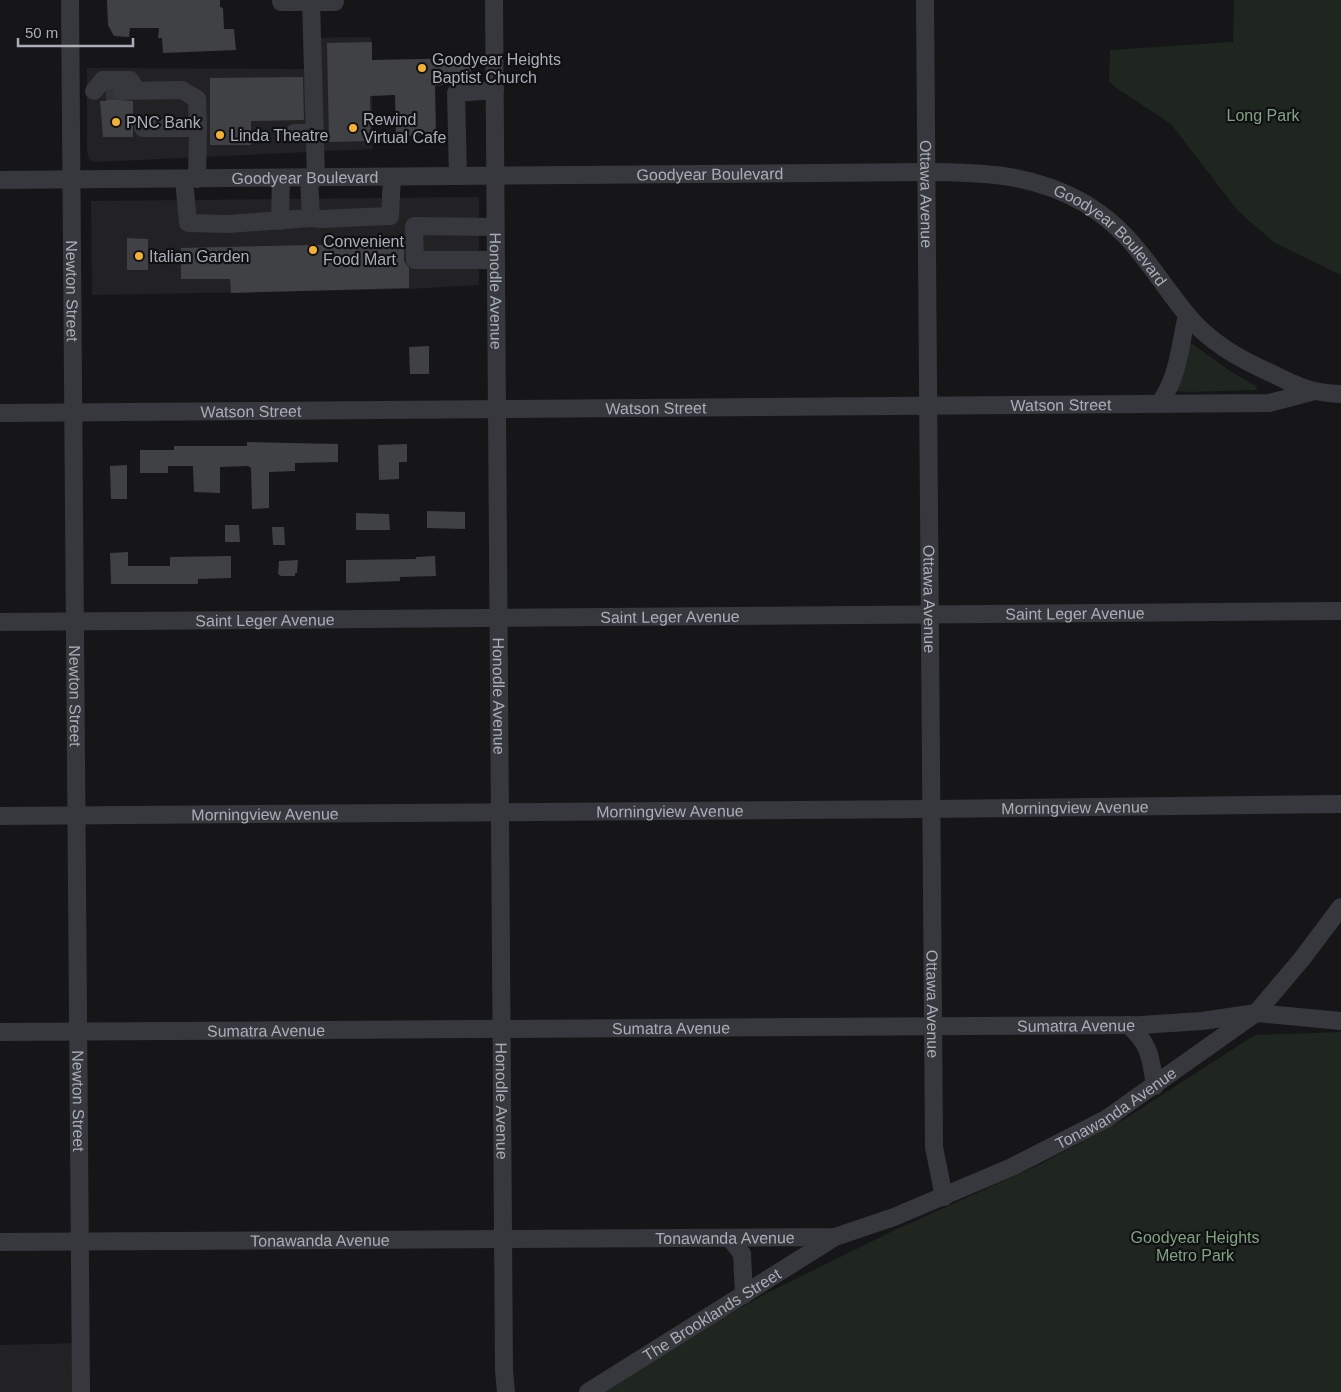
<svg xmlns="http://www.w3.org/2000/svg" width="1341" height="1392" font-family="Helvetica,sans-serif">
<rect width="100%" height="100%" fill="#161618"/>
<g fill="#222225">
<path d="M371,37L373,149L96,162L89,160L87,150V68L304,69V38Z"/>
<path d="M479,197V285L409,289L92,295L91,201Z"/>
<path d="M81,1343V1392H0V1345Z"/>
</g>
<g fill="#1e261f">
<path d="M1234,0H1341V275L1275,243L1238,211L1171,124L1115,87L1109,81L1110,50L1233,42Z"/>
<path d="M1191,343L1233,373L1256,386L1257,390L1190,392L1176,391L1187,362L1189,344Z"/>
<path d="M1341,1032V1392H589L767,1293L897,1229L1041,1164L1126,1118L1255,1035Z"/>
</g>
<g fill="#404145">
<path d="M107,0H220V7L223,8L224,29H234L236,50L163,53L162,38H158L159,28H130L129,37L114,36L108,25Z"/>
<path d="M372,42V60L471,58V81L435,86L436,135L396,136L395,95L370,96L371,141L329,142L327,43Z"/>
<path d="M303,77L304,120L251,121V145H210V78Z"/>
<path d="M108,91H112L118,100L133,101V137H103L100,101H106Z"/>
<path d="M127,238L148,239V270H127Z"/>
<path d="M404,243V261L409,268V288L231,293L230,279H181V248Z"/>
<path d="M429,346V374H410L409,347Z"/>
<path d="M247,442L338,444V462L295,463V471L269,472V508L252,509L251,468L248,466L220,467V493L194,492L193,466H168V473H140V450H174V446H247Z"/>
<path d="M407,444V462H399V479L379,480L378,445Z"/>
<path d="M127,465V499H111L110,466Z"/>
<path d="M427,511L465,512V529L427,528Z"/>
<path d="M356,513L389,514L390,530H356Z"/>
<path d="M225,525H239L240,542H225Z"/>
<path d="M272,527H284L285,545H273Z"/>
<path d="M128,552V566H170V557L231,556V578L198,579V584H111L110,553Z"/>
<path d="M435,556L436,576L400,577V581L346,583V560L416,559V557Z"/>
<path d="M298,560L297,573H295V576H281L278,574L279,561Z"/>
</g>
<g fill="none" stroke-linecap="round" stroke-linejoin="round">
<path stroke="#333438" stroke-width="18" stroke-dasharray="18 9" stroke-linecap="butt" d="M106,91H123"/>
<g stroke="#37383d" stroke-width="18">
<path id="s1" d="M70,0L81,1392"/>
<path d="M311,0L316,178"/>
<path id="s2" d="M494,0L504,1370L506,1392"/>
<path id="s3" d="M925,0L934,1147L944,1197"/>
<path d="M281,2H335"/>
<path d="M94,91L103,80H130L136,90"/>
<path d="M123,91L182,90L197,99L198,128"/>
<path d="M143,128H198L197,179"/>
<path d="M294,133H315"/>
<path d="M458,176L456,93L495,90"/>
<path d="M309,178L311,218L321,219L390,216L392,177"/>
<path d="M184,179L188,223L228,224L311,218"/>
<path id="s4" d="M0,180L926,172C982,172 1034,174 1084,203C1132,231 1151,270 1184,311C1207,341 1239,359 1273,374C1299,387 1311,393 1341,394"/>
<path d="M280,221L281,178"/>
<path d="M495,227L414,226L415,260H495"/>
<path d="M1160,403C1180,372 1179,349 1187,315"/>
<path id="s5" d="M0,413L1269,403L1311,392"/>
<path id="s6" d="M0,622L1341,611"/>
<path id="s7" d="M0,816L932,809L1341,804"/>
<path d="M1128,1025C1150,1043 1151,1059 1155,1086"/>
<path id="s8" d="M0,1032L1140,1025L1202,1021L1256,1013L1341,1021"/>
<path d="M730,1238L742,1254L744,1295"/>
<path id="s9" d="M0,1242L835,1237L894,1217L1012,1167L1106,1119L1256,1013L1301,960L1341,907"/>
<path id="s10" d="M588,1392L835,1237"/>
</g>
</g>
<g fill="#f2b134" stroke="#111113" stroke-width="2">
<circle cx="422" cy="68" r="5"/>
<circle cx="116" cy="122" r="5"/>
<circle cx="353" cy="128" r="5"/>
<circle cx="220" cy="135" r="5"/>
<circle cx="313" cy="250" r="5"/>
<circle cx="139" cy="256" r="5"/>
</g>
<g text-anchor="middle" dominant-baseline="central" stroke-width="4.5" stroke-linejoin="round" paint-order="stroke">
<g font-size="16" fill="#a8adb8" stroke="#111113" text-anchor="start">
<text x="432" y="59">Goodyear Heights<tspan x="432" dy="18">Baptist Church</tspan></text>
<text x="363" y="119">Rewind<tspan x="363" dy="18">Virtual Cafe</tspan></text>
<text x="126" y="122">PNC Bank</text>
<text x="230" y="135">Linda Theatre</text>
<text x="323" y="241">Convenient<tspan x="323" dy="18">Food Mart</tspan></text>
<text x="149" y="256">Italian Garden</text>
</g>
<g font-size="16" fill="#7fa381" stroke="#111113">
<text x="1263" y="115">Long Park</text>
<text x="1195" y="1237">Goodyear Heights<tspan x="1195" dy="18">Metro Park</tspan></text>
</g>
<g font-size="16" fill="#a8adb8" stroke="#111113">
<text stroke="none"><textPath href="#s4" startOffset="710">Goodyear Boulevard</textPath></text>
<text stroke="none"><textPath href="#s4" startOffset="305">Goodyear Boulevard</textPath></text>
<text stroke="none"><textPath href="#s3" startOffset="194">Ottawa Avenue</textPath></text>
<text stroke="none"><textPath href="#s4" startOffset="1130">Goodyear Boulevard</textPath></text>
<text stroke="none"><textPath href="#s1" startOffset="291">Newton Street</textPath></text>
<text stroke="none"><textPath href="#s2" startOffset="291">Honodle Avenue</textPath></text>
<text stroke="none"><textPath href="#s5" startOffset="1061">Watson Street</textPath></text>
<text stroke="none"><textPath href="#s5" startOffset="656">Watson Street</textPath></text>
<text stroke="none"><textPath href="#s5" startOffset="251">Watson Street</textPath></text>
<text stroke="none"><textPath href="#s3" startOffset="599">Ottawa Avenue</textPath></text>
<text stroke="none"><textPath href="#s6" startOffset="1075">Saint Leger Avenue</textPath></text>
<text stroke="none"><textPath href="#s6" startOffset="670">Saint Leger Avenue</textPath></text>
<text stroke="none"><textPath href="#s6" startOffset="265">Saint Leger Avenue</textPath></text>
<text stroke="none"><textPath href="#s1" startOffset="696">Newton Street</textPath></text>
<text stroke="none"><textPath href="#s2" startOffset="696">Honodle Avenue</textPath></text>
<text stroke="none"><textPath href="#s7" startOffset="1075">Morningview Avenue</textPath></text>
<text stroke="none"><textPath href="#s7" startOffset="670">Morningview Avenue</textPath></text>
<text stroke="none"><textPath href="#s7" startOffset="265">Morningview Avenue</textPath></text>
<text stroke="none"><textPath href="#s3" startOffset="1004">Ottawa Avenue</textPath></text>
<text stroke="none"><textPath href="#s8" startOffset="1076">Sumatra Avenue</textPath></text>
<text stroke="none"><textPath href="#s8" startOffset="671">Sumatra Avenue</textPath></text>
<text stroke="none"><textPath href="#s8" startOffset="266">Sumatra Avenue</textPath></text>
<text stroke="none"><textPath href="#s1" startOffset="1101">Newton Street</textPath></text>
<text stroke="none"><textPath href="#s2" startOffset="1101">Honodle Avenue</textPath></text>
<text stroke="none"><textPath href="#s9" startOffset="1145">Tonawanda Avenue</textPath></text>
<text stroke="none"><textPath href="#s9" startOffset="725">Tonawanda Avenue</textPath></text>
<text stroke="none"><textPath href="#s9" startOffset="320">Tonawanda Avenue</textPath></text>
<text stroke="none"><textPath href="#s10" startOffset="146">The Brooklands Street</textPath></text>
</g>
</g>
<path d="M18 38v8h115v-8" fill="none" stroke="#a8adb8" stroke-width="2.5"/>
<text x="25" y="38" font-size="15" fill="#a8adb8" stroke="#111113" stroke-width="4" paint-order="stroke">50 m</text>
</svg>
